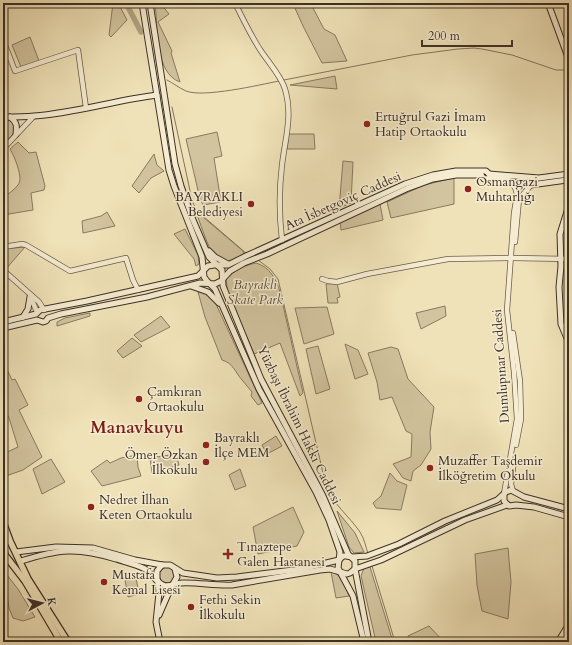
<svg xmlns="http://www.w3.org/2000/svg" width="572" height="645" font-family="Cardo,serif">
<rect width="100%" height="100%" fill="#f0e2b8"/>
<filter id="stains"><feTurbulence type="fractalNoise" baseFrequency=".005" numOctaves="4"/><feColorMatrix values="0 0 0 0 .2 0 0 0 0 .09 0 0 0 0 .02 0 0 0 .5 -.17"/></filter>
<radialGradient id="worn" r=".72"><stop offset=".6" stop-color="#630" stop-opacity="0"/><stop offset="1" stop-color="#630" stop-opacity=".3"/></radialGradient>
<g fill="#d2c49f" stroke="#887a62">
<path d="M113,3H118L127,20L111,37L109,35Z"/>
<path d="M155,3H160L169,14L158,22L172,51L171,53L180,82C154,73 158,25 155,3Z"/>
<path d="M298,3H319L313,8L324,29L335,35L347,61L322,63L303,26L294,6Z"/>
<path d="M30,37L39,61L21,67L12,45Z"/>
<path d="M335,76L337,89L290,85Z"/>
<path d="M12,120L15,124V132L3,144V121Z"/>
<path d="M217,132L222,156L214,158L221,202L203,205L200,199L186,139Z"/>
<path d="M289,134H314L315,149H287Z"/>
<path d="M18,142L29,153L36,152L45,186L44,190L31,193L33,210L3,215V198C8,194 14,190 18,185C24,178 14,156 10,149Z"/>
<path d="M154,154L157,165L164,171L151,178L139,193L132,186Z"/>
<path d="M343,161L353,162L351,203L339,208Z"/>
<path d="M454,178V204L391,218L387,202L424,185Z"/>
<path d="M380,204L383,220L341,230L340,221Z"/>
<path d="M107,212L115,226L83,233L82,221L101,216Z"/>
<path d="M196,212H197L243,251L244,253C235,267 219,262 211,250C206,242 200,222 196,212Z"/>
<path d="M185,229L198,255L199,264L196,266L194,259L174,234Z"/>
<path d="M25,247L5,270L3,267V249Z"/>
<path d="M256,263C270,267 276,279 280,292L303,393L300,396L280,343L254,354L228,292L226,280C234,270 243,266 256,263Z"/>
<path d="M337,283L340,297L337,298L338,303H328L326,284Z"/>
<path d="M198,292L206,293L215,302L262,403L258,405L251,396L252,392C249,388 245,384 242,380C235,372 233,363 222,360L205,317Z"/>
<path d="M445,306L446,316L421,329L416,313Z"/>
<path d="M327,307L334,334L304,344L295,308Z"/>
<path d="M90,313V316L57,326V322L65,318Z"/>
<path d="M161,316L170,327L141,342L134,335Z"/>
<path d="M132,338L142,346L123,358L117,351Z"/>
<path d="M345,344L358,350L368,374L355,379Z"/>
<path d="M318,346L330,389L316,394L306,349Z"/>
<path d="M391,347L398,349L408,379L434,407L430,432L431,449L421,465L413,471L411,481L403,478L393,464L411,457L412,434L406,431L392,397L380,400L377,382L368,353Z"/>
<path d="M4,363L12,380L15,379L28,405L19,410L42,457L23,470L3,477V454L18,447L9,418L3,406V364Z"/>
<path d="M276,436L282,446L267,454L262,445Z"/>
<path d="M176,454L179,465L152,473L150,458Z"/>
<path d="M137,455L138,467L141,476L102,486L91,471L107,460L110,463L121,458Z"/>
<path d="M51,459L65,482L42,494L33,469Z"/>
<path d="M240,469L246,486L235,490L229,475Z"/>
<path d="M390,473L397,481L407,485L401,510L376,508L373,503L381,496Z"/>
<path d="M293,507L304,532L297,546L258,554L253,527Z"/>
<path d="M337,511L355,533L364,552L354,553L349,547Z"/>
<path d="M508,548L511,582L508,619L482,611L477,585L475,554Z"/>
<circle cx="167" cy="575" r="8"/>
<path d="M370,567L393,642H376L361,576L364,568Z"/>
<path d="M3,570L18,589L35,617L23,621L13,618L9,608Z"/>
<path d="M331,572C343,575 345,585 349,596L336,598Z"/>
<path d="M136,578L139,594L128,597L125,580Z"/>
<path d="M429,626L444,642H410L408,636Z"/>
</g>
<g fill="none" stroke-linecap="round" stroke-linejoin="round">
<g stroke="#84765f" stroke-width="1">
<path d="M167,80C173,83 179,88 186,91C203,98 259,85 279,81"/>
<path d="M284,80L412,55L458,49L474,48L482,49L512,55L556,70H569"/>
<path d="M172,107L192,200L196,210L247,254"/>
<path d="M258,260L270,269L278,279L326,486C333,504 349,516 360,532C364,538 366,547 368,554"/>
<path d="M372,566L395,642"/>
</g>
<path stroke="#b3a586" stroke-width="5.5" d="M126,3L141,32"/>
<g stroke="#6a5c4a" stroke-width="6">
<g id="tertiary">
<path d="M235,3C243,19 251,36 261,51C269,63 281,76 285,89C293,116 285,139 282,165C279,190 279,215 282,240"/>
<path d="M3,40L15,71L78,50L86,108"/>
<path d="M3,149L33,117"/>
<path d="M515,242L519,199L532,184"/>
<path d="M3,247L22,244L26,245L70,271L126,258L133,280L138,290"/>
<path d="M513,258L569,259"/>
<path d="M3,270L39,302L44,310"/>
<path d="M322,279L328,281L337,282L367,274L448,259L510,258"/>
<path d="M30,296L37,312"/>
<path d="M513,333L520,381L521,419L516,445"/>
<path d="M513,491L511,484L514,460"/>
<path d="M504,494L517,419L514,372L507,310L514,213L517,195L516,190L512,182"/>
</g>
</g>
<g stroke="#3d3025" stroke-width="7">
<g id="secondary">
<path d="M142,3L169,170L174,186L202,257L204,277L207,281L215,289L259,389L316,492L329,520L340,552L338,568L353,596L364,642"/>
<path d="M150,3L175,164L181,186L193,220L209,257L222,270L223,286L261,379L323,496L348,554L355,561V569L369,642"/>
<path d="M548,3L569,60"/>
<path d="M3,117C13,117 24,117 34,116C76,113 116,100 157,95"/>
<path d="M10,117C17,122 17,126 16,134"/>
<path d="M489,174L539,178L569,174"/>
<path d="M481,175L484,179C491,178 499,178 507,180C513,181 517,185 523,186L567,180"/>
<path d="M569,205L560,234L561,266L559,287L561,324L569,343"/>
<path d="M209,251L215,257L228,264"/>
<path d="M191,286L208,292L219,303"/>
<path d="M23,317L28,309L30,297"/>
<path d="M3,322L36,314L40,310L87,301L198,276L208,266L214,265H228L246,256L405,184L433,175L456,171H486L489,174"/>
<path d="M3,328L37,320L43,322L46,321L48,318L61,314L147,297L200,283L215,284L221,281L230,271L244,263L267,254L406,189L433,179L456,175H481"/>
<path d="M504,494V501L509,506L516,505L534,507L569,517"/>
<path d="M16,552L56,547L93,548L135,560L162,565H170L183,573L217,578L237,577L301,569L339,560L343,556H346L352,557L367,556L399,544L445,521L497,500L506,492L511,490L524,497L569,509"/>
<path d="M21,561C59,549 77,547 116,559C125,562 136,564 145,569C151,573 156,582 163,585C169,588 175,583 181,583C198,582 215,586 232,585L320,570L330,569L347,574L350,573L355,569L381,560L465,520L507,505"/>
<path d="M157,580V571L162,565"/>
<path d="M158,581L159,593L156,622L160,642"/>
<path d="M173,584L177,577L175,569"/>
<path d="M159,615L172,585"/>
<path d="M558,642L569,624"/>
<path d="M563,642L569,633"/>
</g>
</g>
<g stroke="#3d3025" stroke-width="8">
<g id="primary">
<path d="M3,522L10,541L28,579L68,642"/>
<path d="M3,547L5,555L25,581L61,642"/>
</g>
</g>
<use href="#tertiary" stroke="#f5ecd1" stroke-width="4.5"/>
<use href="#secondary" stroke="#f5ecd1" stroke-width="5"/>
<use href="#primary" stroke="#f0e2b8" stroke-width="5.5"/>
</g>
<g fill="#8f2418" stroke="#f5ecd1" stroke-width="1.5">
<circle cx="367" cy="124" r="4"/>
<circle cx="468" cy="189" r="4"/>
<circle cx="251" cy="204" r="4"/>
<circle cx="139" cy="399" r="4"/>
<circle cx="206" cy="445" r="4"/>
<circle cx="206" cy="462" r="4"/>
<circle cx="430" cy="468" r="4"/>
<circle cx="91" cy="507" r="4"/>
<path d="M226 548h4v4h4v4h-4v4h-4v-4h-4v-4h4z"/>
<circle cx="104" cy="582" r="4"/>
<circle cx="191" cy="607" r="4"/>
</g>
<g text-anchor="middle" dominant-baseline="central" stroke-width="3" stroke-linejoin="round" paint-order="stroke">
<g font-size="13" fill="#3d3025" stroke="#f5ecd1" text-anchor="start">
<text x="375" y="117">Ertuğrul Gazi İmam<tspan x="375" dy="15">Hatip Ortaokulu</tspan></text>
<text x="476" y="182">Osmangazi<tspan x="476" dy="15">Muhtarlığı</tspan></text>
<text x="243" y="197" text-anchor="end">BAYRAKLI<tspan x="243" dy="15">Belediyesi</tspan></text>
<text x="147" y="392">Çamkıran<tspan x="147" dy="15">Ortaokulu</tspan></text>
<text x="214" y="438">Bayraklı<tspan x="214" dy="15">İlçe MEM</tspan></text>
<text x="198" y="455" text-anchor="end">Ömer Özkan<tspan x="198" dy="15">İlkokulu</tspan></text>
<text x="438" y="461">Muzaffer Taşdemir<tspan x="438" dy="15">İlköğretim Okulu</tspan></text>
<text x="99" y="500">Nedret İlhan<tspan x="99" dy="15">Keten Ortaokulu</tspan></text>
<text x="237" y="547">Tınaztepe<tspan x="237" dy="15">Galen Hastanesi</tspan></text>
<text x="112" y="575">Mustafa<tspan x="112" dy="15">Kemal Lisesi</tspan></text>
<text x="199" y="600">Fethi Sekin<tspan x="199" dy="15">İlkokulu</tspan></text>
</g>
<g font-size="13" fill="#3d3025" stroke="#f5ecd1">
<text transform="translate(343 201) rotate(-24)">Ata İsbetgoviç Caddesi</text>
<text transform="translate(501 366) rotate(-94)">Dumlupınar Caddesi</text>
<text transform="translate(299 425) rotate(64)">Yüzbaşı İbrahim Hakkı Caddesi</text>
</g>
<g font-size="13" font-style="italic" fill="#5b4e3d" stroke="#f5ecd1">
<text x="255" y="285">Bayraklı<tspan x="255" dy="15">Skate Park</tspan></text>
</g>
<g font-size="17" font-weight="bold" fill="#7a1f14" stroke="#f5ecd1">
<text x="137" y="427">Manavkuyu</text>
</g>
</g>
<rect width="572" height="645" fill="none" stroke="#f0e2b8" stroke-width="16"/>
<rect x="4" y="4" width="564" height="637" fill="none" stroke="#3d3025" stroke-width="2"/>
<rect x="8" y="8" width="556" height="629" fill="none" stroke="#3d3025"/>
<g transform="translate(42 603) rotate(83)" stroke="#f5ecd1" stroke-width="3" paint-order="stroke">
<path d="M0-3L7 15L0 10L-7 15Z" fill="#3d3025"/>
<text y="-6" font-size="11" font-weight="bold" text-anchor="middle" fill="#3d3025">K</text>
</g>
<path d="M422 40v6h90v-6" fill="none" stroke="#3d3025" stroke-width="2"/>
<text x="428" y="40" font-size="12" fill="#3d3025" stroke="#f5ecd1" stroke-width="3" paint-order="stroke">200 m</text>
<rect width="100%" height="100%" filter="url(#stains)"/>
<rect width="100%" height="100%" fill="url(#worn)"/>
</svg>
